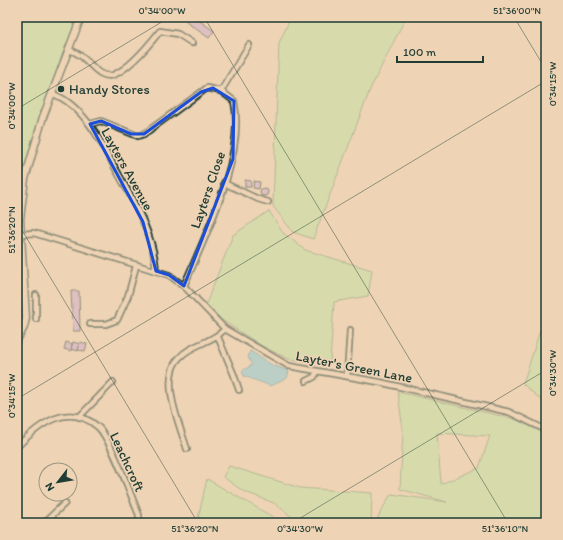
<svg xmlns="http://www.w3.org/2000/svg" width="563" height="540" font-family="Itim,sans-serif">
<rect width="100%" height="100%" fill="#eed3b5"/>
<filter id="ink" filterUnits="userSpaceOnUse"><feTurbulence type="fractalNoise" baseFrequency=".025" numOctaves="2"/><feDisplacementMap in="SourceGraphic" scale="8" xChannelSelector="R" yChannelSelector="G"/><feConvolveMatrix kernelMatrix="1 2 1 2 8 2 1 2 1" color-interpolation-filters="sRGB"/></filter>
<g filter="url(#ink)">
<g fill="#bae5a2" stroke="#6c916b" fill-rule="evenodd">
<path d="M17,17H78L41,112L17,192Z"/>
<path d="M291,17H406L371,87L313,239L293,232L273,206L279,43Z"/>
<path d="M269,211L283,233L305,250L372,270L368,296L334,302L330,361L311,362L289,359L262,346L222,320L206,304L233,235Z"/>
<path d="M540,330H546V404L523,384Z"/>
<path d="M398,392L514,419L546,434V523H439L442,518L438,523H378V517L391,494L447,502L400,489L403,431ZM437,433L490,436L479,468L441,484Z"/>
<path d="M229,466L300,488L372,493L371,523H300L274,503L243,491L223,477Z"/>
<path d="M207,479L283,523H197Z"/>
</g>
<path fill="#7fcbde" stroke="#59929a" d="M250,351L272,365L289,371L287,378L271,386L244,376L242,371L252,365L248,357Z"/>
<g fill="#caa8d1" stroke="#1f3d34">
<path d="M189,17H194L214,31L209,38L186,22Z"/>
<path d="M245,180L251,181V187H245Z"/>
<path d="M254,181L260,182L259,189L253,188Z"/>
<circle cx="264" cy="192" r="4"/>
<path d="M71,291H79L80,331H73Z"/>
<path d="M66,342L72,344L71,351L64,349Z"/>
<path d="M73,342L80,344L78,351L71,349Z"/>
<path d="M80,342L87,344L85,351L78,350Z"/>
</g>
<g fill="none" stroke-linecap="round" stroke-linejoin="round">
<g stroke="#1f3d34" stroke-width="8">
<g id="street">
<path d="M69,50C81,53 87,62 96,70C100,74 107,77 113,75C129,69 149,45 160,31L178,34L192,43"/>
<path d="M221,91L249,45"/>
<path d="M53,94C67,99 81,113 90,125C99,137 106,151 113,164C131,197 154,233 156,271"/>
<path d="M90,124L101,121L138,136L144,134L207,88L221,91L234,101C246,156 205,236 184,286"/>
<path d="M224,183L258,199L268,202"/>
<path d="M22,234L34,233L169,275L184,286L225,329L289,366L379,382L509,412L546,430"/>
<path d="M17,282H24"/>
<path d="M36,295V319"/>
<path d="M90,324H106L117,320L128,296L136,266"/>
<path d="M218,337L234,375L239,390"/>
<path d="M347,376L350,330"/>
<path d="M306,381L314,377L317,372"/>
<path d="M79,417L113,382"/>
<path d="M17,447C39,424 68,401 98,427C111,439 131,496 139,515V523"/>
<path d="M187,449C180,426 159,379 179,358C191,344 212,343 225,329"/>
<path d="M44,523L65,503"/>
</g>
</g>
<g stroke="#1f3d34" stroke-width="9">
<path id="secondary" d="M17,340L24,327L26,318L20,219L25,179L43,117L81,17"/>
</g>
<use href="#street" stroke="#eed3b5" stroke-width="4.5"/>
<use href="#secondary" stroke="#eed3b5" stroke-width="6"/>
</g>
</g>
<path d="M0 0H563V540H0ZM213,88L234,101L233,159L184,286L169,275L156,271L143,222L90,124L101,121L131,134H144L201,92Z" fill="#eed3b5" fill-opacity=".55" fill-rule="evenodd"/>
<path fill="none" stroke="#1d4ed8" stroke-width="3" stroke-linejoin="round" d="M213,88L234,101L233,159L184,286L169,275L156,271L143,222L90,124L101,121L131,134H144L201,92Z"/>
<path fill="none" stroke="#1f3d34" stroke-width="1" stroke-opacity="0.45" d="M204,17L508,523M514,17L546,70M17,109L170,17M17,222L198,523M17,399L546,81M292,523L546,370"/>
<circle fill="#1f3d34" stroke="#eed3b5" stroke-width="1.5" cx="61" cy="89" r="4"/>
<g text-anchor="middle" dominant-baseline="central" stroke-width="3.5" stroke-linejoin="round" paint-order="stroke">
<g font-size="14" fill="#1f3d34" stroke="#eed3b5" text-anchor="start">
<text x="69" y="89">Handy Stores</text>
</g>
<g font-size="14" fill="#1f3d34" stroke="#eed3b5">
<text transform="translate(127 169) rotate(61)">Layters Avenue</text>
<text transform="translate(208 190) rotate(-71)">Layters Close</text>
<text transform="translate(354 367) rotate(11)">Layter's Green Lane</text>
<text transform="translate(127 462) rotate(65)">Leachcroft</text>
</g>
</g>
<rect width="563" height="540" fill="none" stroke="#eed3b5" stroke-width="44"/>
<g transform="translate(58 482) rotate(239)"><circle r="19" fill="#eed3b5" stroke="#9b9781"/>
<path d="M0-3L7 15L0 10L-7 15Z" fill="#1f3d34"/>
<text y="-6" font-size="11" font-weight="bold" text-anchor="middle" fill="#1f3d34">N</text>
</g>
<path d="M397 56v6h86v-6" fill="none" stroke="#1f3d34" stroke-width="2"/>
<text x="403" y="56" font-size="12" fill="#1f3d34" stroke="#eed3b5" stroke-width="3" paint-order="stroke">100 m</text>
<rect x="22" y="22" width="519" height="496" fill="none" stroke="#1f3d34" stroke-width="1.5"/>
<g font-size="10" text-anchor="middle" fill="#1f3d34">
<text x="162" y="14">0°34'00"W</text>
<text x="517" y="14">51°36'00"N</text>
<text transform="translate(552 84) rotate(-90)" y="4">0°34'15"W</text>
<text transform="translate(11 106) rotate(-90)" y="4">0°34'00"W</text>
<text transform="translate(11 230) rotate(-90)" y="4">51°36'20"N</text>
<text transform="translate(552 373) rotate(-90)" y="4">0°34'30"W</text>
<text transform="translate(11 396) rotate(-90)" y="4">0°34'15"W</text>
<text x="195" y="532">51°36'20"N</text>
<text x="300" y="532">0°34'30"W</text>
<text x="505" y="532">51°36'10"N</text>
</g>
</svg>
